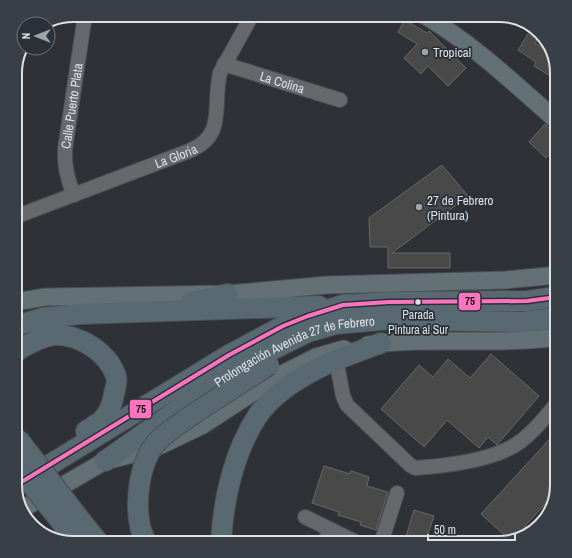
<svg xmlns="http://www.w3.org/2000/svg" width="572" height="558" font-family="'Archivo Narrow',sans-serif">
<rect width="100%" height="100%" fill="#2e3136"/>
<g fill="#49494a" stroke="#676768">
<path d="M405,20L427,33L429,31L466,68L448,86L428,66L421,74L404,58L417,44L398,32Z"/>
<path d="M531,29L541,34L535,43L549,51L557,73V80L534,66L536,62L518,50Z"/>
<path d="M545,124L557,135V145L546,158L529,142Z"/>
<path d="M442,165L468,196L392,253H450V268H388V247H370L369,218Z"/>
<path d="M491,354L539,396L497,445L488,437L479,448L447,420L424,447L381,409L419,365L433,377L448,359L470,378Z"/>
<path d="M557,431L555,493L525,526L530,531L509,539L481,514Z"/>
<path d="M324,466L350,474L351,471L369,477L367,486L388,492L376,530L360,525L361,522L338,515L339,512L312,503Z"/>
<path d="M414,510L434,516L425,543H404Z"/>
</g>
<g fill="none" stroke-linecap="round" stroke-linejoin="round">
<g stroke="#4a4e52" stroke-width="16">
<g id="minor">
<path id="s1" d="M224,64L340,100"/>
<path id="s2" d="M74,195C67,179 64,166 65,149L85,15"/>
<path id="s3" d="M15,217L189,151C227,135 212,107 220,73L252,15"/>
<path d="M336,359L343,396L347,405L410,465L415,468C444,466 482,462 508,449C527,440 544,419 557,403"/>
<path d="M305,517L358,543"/>
<path d="M324,543L330,529"/>
<path d="M381,543L397,493"/>
</g>
</g>
<g stroke="#4a4e52" stroke-width="19">
<g id="major">
<path d="M424,15C473,44 514,83 557,121"/>
<path d="M15,302L46,297L228,294L327,285L506,280L557,275"/>
<path d="M368,345C430,336 494,346 557,337"/>
<path d="M24,508L105,461L153,449L203,425L278,376L316,357L344,349"/>
</g>
</g>
<g stroke="#4a4e52" stroke-width="22">
<g id="highway">
<path d="M191,302L228,294"/>
<path d="M15,326L43,318L80,314L319,306"/>
<path d="M15,353C22,346 46,335 56,335C81,335 108,353 116,376C118,381 115,389 114,394C113,402 109,413 103,419C99,424 91,427 86,431"/>
<path id="s4" d="M105,461L223,378L259,356L308,332L336,324L391,319L523,322L557,318"/>
<path d="M15,486L229,355L283,326L308,316L343,305L389,302L527,301L557,297"/>
<path d="M82,522L99,543"/>
<path d="M66,528L78,543"/>
<path d="M221,543C223,500 234,451 258,415C271,397 294,381 313,371C334,359 358,352 381,343"/>
</g>
</g>
<use href="#minor" stroke="#66686c" stroke-width="14"/>
<use href="#major" stroke="#637076" stroke-width="17"/>
<use href="#highway" stroke="#596972" stroke-width="20"/>
<g stroke="#4a4e52" stroke-width="22" stroke-linecap="butt">
<g id="highway-bridge">
<path d="M18,439L82,522"/>
<path d="M15,464L66,528"/>
<path d="M146,543C144,537 141,531 140,526C135,501 139,463 156,443C166,432 180,423 192,415C217,398 243,382 269,365"/>
</g>
</g>
<use href="#highway-bridge" stroke="#596972" stroke-width="20"/>
<g stroke="#2a3139" stroke-width="7">
<path id="bus-1" d="M15,486L229,355L283,326L308,316L343,305L389,302L527,301L557,297"/>
</g>
<use href="#bus-1" stroke="#fc73be" stroke-width="4"/>
</g>
<g fill="#a0a3a8" stroke="#2a3139" stroke-width="1.5">
<circle cx="425" cy="52" r="4"/>
<circle cx="419" cy="207" r="4"/>
</g>
<circle fill="#dde1e6" stroke="#2a3139" stroke-width="1.5" cx="418" cy="302" r="3.5"/>
<g text-anchor="middle" dominant-baseline="central" stroke-width="3.5" stroke-linejoin="round" paint-order="stroke">
<g font-size="12" fill="#dde1e6" stroke="#2a3139">
<text x="418" y="315">Parada<tspan x="418" dy="15">Pintura al Sur</tspan></text>
</g>
<g font-size="13" fill="#dde1e6" stroke="#2a3139" text-anchor="start">
<text x="433" y="52">Tropical</text>
<text x="427" y="200">27 de Febrero<tspan x="427" dy="15">(Pintura)</tspan></text>
</g>
<g font-size="13" fill="#dde1e6" stroke="#2a3139">
<text stroke="none"><textPath href="#s1" startOffset="61">La Colina</textPath></text>
<text stroke="none"><textPath href="#s2" startOffset="91">Calle Puerto Plata</textPath></text>
<text stroke="none"><textPath href="#s3" startOffset="172">La Gloria</textPath></text>
<text stroke="none"><textPath href="#s4" startOffset="222">Prolongación Avenida 27 de Febrero</textPath></text>
</g>
</g>
<path d="M0 0H572V558H0ZM73 22H499A51 51 0 0 1 550 73V485A51 51 0 0 1 499 536H73A51 51 0 0 1 22 485V73A51 51 0 0 1 73 22Z" fill="#383f47" fill-rule="evenodd"/>
<path fill="none" stroke="#dde1e6" stroke-width="2" d="M73 22H499A51 51 0 0 1 550 73V485A51 51 0 0 1 499 536H73A51 51 0 0 1 22 485V73A51 51 0 0 1 73 22Z"/>
<g stroke="#2a3139" stroke-width="1.5">
<rect x="458" y="292" width="23" height="19" rx="4" fill="#fc73be"/>
<rect x="129" y="399" width="23" height="20" rx="4" fill="#fc73be"/>
</g>
<g font-size="11" text-anchor="middle" font-weight="bold" fill="#111">
<text x="470" y="305">75</text>
<text x="141" y="413">75</text>
</g>
<g transform="translate(36 36) rotate(270)"><circle r="19" fill="#2a3139" stroke="#72777e"/>
<path d="M0-3L7 15L0 10L-7 15Z" fill="#a0a3a8"/>
<text y="-6" font-size="11" font-weight="bold" text-anchor="middle" fill="#dde1e6">N</text>
</g>
<path d="M428 534v6h87v-6" fill="none" stroke="#dde1e6" stroke-width="2"/>
<text x="434" y="534" font-size="12" fill="#dde1e6" stroke="#2a3139" stroke-width="3" paint-order="stroke">50 m</text>
</svg>
